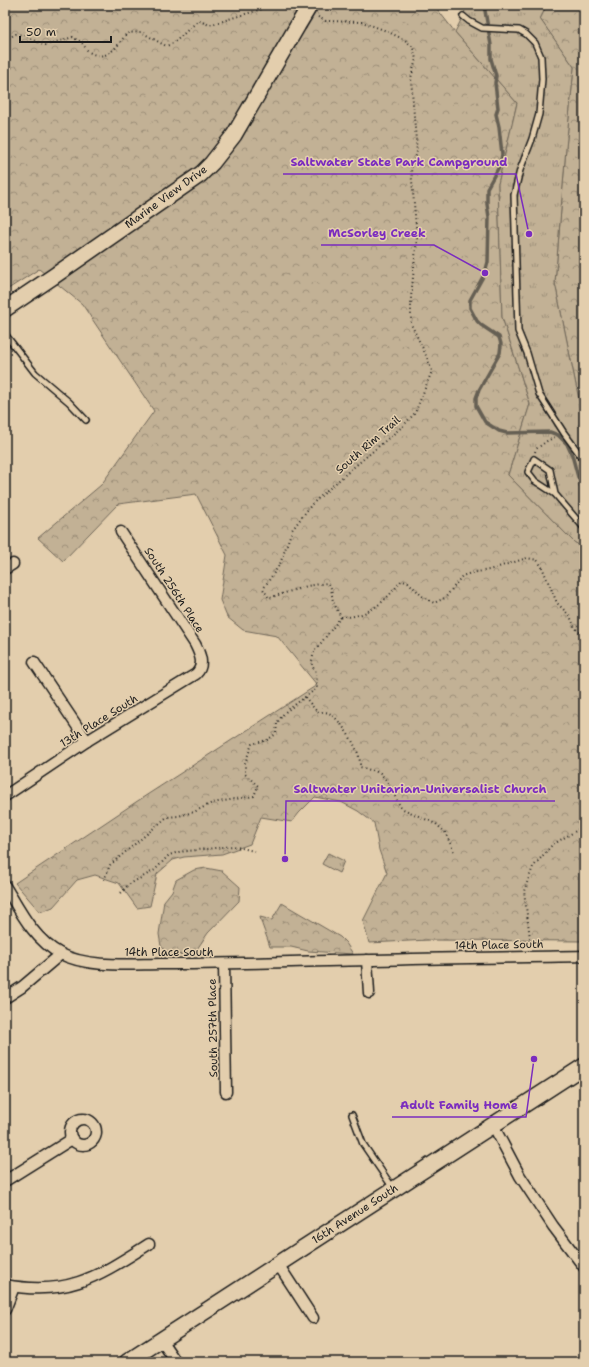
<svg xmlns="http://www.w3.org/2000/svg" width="589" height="1367" font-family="'Shantell Sans',sans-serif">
<defs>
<pattern id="forest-crowns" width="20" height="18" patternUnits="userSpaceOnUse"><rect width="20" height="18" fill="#c2b195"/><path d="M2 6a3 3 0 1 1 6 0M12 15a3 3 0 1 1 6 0" fill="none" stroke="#9d8f79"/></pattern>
<pattern id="park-tufts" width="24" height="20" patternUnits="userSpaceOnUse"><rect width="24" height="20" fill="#c2b195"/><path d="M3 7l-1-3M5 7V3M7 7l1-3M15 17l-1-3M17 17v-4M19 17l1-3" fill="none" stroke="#9d8f79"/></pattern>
</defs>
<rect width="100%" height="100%" fill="#e3cead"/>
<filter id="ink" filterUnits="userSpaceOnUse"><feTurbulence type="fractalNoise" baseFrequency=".025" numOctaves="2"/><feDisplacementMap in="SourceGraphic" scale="8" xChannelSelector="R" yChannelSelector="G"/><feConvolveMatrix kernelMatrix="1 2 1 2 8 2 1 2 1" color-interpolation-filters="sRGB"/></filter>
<g filter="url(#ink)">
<g fill="url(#forest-crowns)" stroke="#6f6658">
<path d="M5,5H434L455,32L517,103L498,184L502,317L530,404L508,475L574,542L584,548V941L429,940L369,943L363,921L387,873L379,850L374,823L358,811L341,802L315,797L299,813L292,822L261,817L250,844L222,854L184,857L173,860L157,874L150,906L137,908L119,883L95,875L77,880L53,907L40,912L15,883L136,802L317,685L277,636L243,630L227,617L220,600L227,555L196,494L118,504L63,561L38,538L101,485L154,411L82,304L39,269L5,291Z"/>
<path d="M547,5H584V424L555,283L566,148L574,67L540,19Z"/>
<path d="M206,868L222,871L240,887L239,901L208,933L197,949L190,953L177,955L167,952L161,946L159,934L164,901L172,891L176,880L194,870Z"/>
<path d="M282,903L340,937L346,943L353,954L308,951L291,947H270C267,936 262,927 260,917L272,920Z"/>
</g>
<g fill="url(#park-tufts)" stroke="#6f6658">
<path d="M467,5H547L540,19L574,67L566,148L555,283L584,424V548L574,542L508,475L530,404L502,317L498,184L517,103L455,32L463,16Z"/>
<path d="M328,853L344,861L339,873L322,864Z"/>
</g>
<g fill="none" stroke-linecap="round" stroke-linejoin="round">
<path stroke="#655e52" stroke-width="3.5" d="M484,5L491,45V59L496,76L495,83L498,108L496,114L499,127L502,154L500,165L487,188V204L489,217L488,262L485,273L470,300V308L477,321L481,325L499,337L501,344L500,353L479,390L476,398V406L485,422L499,431L507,433L550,432L558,435L567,444L572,455L578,477L584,488"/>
<g stroke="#1c1c1c" stroke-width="8">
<g id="lane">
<path d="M463,16L469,21L482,28L519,30L526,34L535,43L541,57L542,79L539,114L532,139L520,170L514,195L518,331L527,353L539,394L564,433L584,460"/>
<path d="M5,334L35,373L69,402L86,420"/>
<path d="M555,494L550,470L534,459L528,472L535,481L555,494L584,528"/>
<path d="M352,1115L363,1144L393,1188"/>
</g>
</g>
<g stroke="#1c1c1c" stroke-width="13">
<g id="street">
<path d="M5,569L13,564"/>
<path d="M34,662L87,741"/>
<path d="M5,796L87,741L196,674C205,665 200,654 195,644L121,532"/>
<path d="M5,886C20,911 34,940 61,954C88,968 131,964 161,964C205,964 248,963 291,962C389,959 486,958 584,956"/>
<path d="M367,960L369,993"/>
<path d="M224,964L226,1092"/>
<path d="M5,998L22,987L61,954"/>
<circle cx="83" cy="1132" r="13"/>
<path d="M493,1125L520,1176L553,1226L584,1267"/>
<path d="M5,1181L72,1139"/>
<path d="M278,1264L313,1318"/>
<path d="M5,1285C69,1297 98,1276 149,1244"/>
<path d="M5,1310L14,1287"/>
<path d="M161,1340L176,1362"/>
</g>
</g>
<g stroke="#1c1c1c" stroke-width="18">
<g id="secondary">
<path d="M5,309L54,276L201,174L212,163L234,135L298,25"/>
<path d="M127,1362L584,1066"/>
</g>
</g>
<g stroke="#1c1c1c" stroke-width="2" stroke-dasharray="1 3" stroke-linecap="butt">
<path d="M318,17L326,21L362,22L384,30L405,40L413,47L416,59L411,78L417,153L411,169L417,238L411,297V324L425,353L432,371L415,413L403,426L348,472L312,504L292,530L280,564L263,589L269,598L307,586L327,583L331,588L333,602L341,617"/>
<path d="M5,40L16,34L24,35L35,41L46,45L73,37C75,39 78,40 81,42C84,45 86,49 89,52C108,63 117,46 127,33L141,32L166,46C180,42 187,27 200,21L209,25L275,5L294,8"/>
<path d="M535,452L536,449L547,441L557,436"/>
<path d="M341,617C368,618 386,601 401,581L408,582L422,596L434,603L445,598L462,576L471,573L489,570L527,558L537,560L542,567L557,603L570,616L575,628L584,636"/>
<path d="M305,697L317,712C321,712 326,712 329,713C341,720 356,745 359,757C360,760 360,764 360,767L380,773L387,781L401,808L436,824L445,832L455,854"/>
<path d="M104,880L110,865L167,817L178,816L194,812L212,803L254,796L258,786L245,774V763L252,744L267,740L276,734L277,723L284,713L317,688L316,672L312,666V660L314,652L341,617"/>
<path d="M121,893L128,885L155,870L169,855L179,852L233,846L254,851"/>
<path d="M531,946L524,891L533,867L552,845L579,829L584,828"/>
</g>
<use href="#lane" stroke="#e3cead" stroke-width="5"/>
<use href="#street" stroke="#e3cead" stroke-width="10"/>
<use href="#secondary" stroke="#e3cead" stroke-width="15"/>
<g stroke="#1c1c1c" stroke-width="18" stroke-linecap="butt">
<path id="secondary-bridge" d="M298,25L310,5"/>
</g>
<use href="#secondary-bridge" stroke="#e3cead" stroke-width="15"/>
</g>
</g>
<g text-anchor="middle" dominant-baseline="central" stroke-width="3" stroke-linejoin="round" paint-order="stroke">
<g font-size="11" fill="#1c1c1c" stroke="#e3cead">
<text transform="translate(166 197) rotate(-36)">Marine View Drive</text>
<text transform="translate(368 445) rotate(-41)">South Rim Trail</text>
<text transform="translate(174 590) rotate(57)">South 256th Place</text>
<text transform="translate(99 721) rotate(-32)">13th Place South</text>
<text transform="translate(499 945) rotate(-1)">14th Place South</text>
<text x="169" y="952">14th Place South</text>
<text transform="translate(213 1028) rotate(-91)">South 257th Place</text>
<text transform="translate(355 1214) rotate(-33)">16th Avenue South</text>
</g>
</g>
<path fill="none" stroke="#7b2cbf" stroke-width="1.5" d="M529 234L516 174H283M485 273L434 245H321M285 859L286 801H555M534 1059L526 1117H392"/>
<g fill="#7b2cbf" stroke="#e3cead" stroke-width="1.5">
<circle cx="529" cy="234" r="4"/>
<circle cx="485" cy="273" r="4"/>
<circle cx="285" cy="859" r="4"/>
<circle cx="534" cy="1059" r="4"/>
</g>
<g font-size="12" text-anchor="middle" font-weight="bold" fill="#7b2cbf" stroke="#e3cead" stroke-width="3" stroke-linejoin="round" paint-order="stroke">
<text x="399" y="166">Saltwater State Park Campground</text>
<text x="377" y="237">McSorley Creek</text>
<text x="420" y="793">Saltwater Unitarian-Universalist Church</text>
<text x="459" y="1109">Adult Family Home</text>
</g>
<rect width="589" height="1367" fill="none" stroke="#e3cead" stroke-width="20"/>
<rect x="10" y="10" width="569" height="1347" fill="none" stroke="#1c1c1c" stroke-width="1.5" filter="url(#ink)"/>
<path d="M20 36v6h91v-6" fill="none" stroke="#1c1c1c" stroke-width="2"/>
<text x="26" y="36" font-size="12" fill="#1c1c1c" stroke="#e3cead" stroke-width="3" paint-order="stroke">50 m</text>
</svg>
